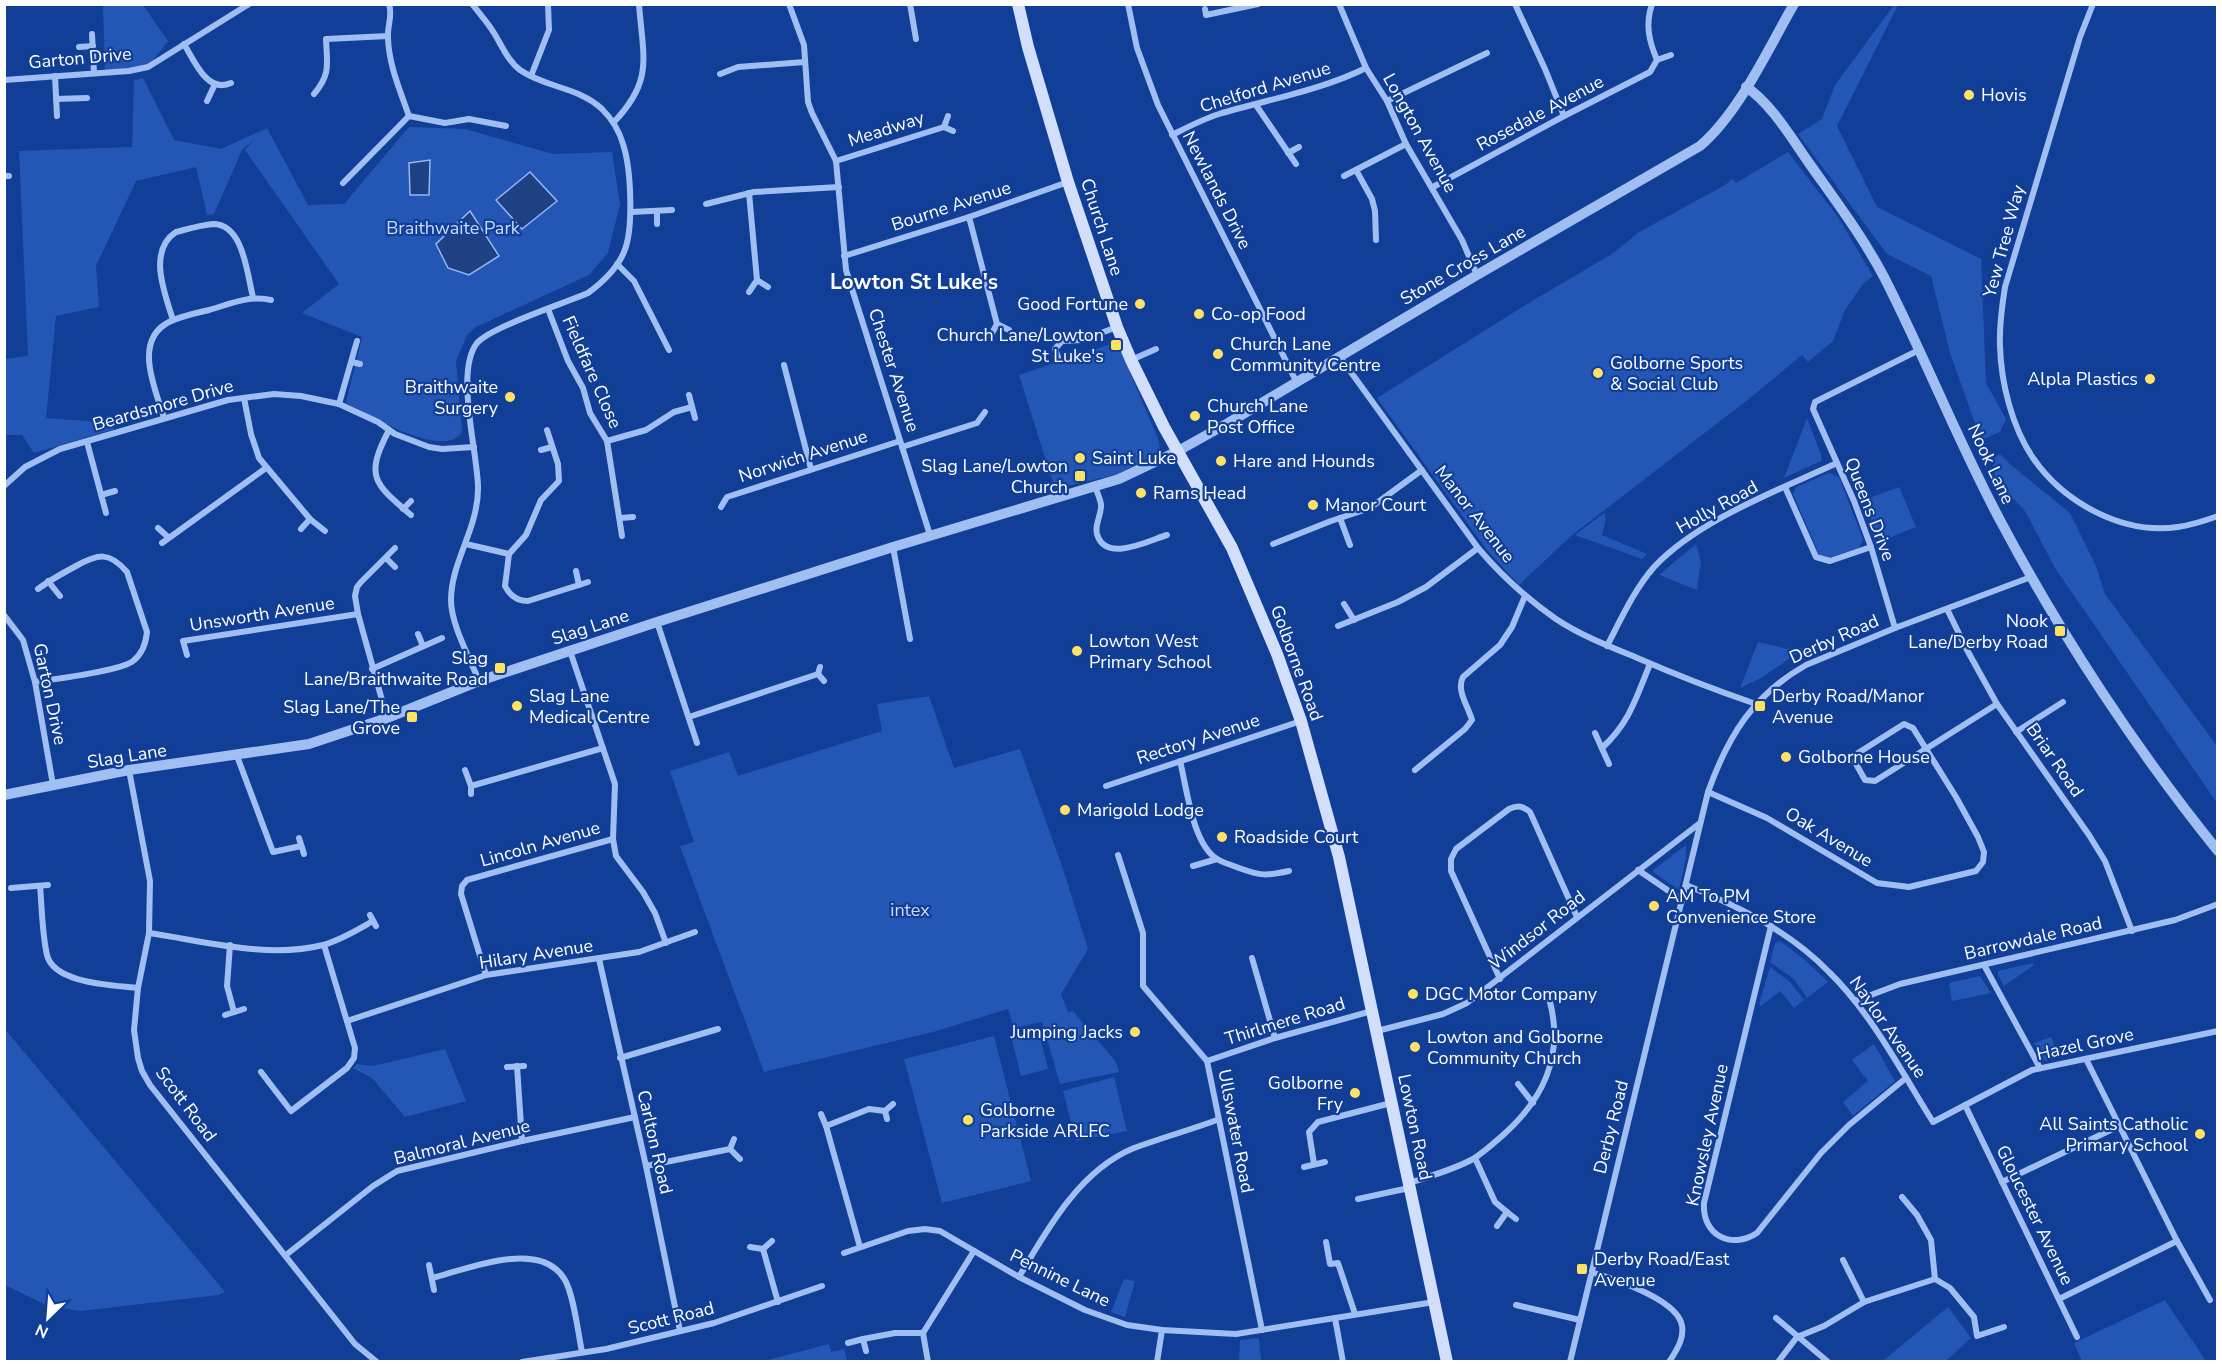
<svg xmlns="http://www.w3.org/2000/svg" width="2222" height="1366" font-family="'Nunito Sans',sans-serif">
<rect width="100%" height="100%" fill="#113e96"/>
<g fill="#2457b5">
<path d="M103,5H143L168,41L148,67L105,73Z"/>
<path d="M1894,5H1898L1837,126L1877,207L1981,259L1986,383L2006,419L2000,432L1981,440L1950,353L1931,276L1887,254L1798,134L1822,119L1835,85Z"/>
<path d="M143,78L174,140L221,149L267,128L308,205L344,204L409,127L465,129L553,154L612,152L620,204L608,253L589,275L476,327L467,335L456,361L462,432C445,461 367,414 346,403L362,337L302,313L339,284L245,150L256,138L242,150L214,214L207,215L196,167L136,181L96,266L99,307L56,316L46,418L112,423L114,429L34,453L22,435H5L4,359L28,356L19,151L132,147L134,80Z"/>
<path d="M1788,152L1838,217L1873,276L1863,284L1845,310L1833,341L1808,362L1802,355L1750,398L1571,536L1519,585L1487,550L1377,398L1532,301L1612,254L1639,232L1725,185L1732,179L1736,183Z"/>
<path d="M1117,342L1159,441L1160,452L1118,474L1055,489L1019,375Z"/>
<path d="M1807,418L1821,455V461L1784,478Z"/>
<path d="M2000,454L2011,465L2070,513L2096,566L2105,594L2217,746V803L2055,568L2025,511L1996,480L1992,460Z"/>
<path d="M1829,473L1839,477L1863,539L1859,548L1828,558L1819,554L1793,494L1796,487Z"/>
<path d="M1899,487L1916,527L1879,542L1864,500Z"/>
<path d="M1604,513L1606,519L1602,535L1647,554L1642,559L1575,535Z"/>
<path d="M1696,544L1701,562L1697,590L1659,575Z"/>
<path d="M1758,642L1787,649L1805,648L1761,678L1740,688Z"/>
<path d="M929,696L954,768L1020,749L1064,872L1088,949L1061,994L1068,1012L1073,1011L1116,1062L1119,1072L1060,1084L1042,1022L1014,1028L1008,1009L933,1032L764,1072L680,846L694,842L670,771L729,752L738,776L882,731L877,704Z"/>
<path d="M1686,845V857L1679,890L1652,871Z"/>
<path d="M1780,941L1805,960L1828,982L1807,998L1794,979L1770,962L1775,943Z"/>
<path d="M2033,963L2034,965L2004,986L1998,975V971Z"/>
<path d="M1770,967L1790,982L1804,1000L1794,1008L1780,991L1761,1006L1759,1004Z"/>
<path d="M1980,976L1991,993L1952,1001L1949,983Z"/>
<path d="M4,1028L225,1292L218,1295L81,1311L48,1306L5,1285Z"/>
<path d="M1038,1030L1048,1069L1021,1076L1011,1036Z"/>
<path d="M994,1036L1031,1181L942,1203L904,1059Z"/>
<path d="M2051,1037L2059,1057L2046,1061L2043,1059L2034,1043Z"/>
<path d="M1874,1044L1895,1081L1853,1116L1843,1102L1868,1081L1852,1060Z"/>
<path d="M445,1049L466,1101L405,1117L372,1078L353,1068L357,1064L373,1066Z"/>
<path d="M1114,1077L1127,1131L1076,1141L1063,1091Z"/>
<path d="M1124,1279L1135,1281L1125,1317L1111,1312Z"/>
<path d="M2165,1300L2206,1361H2082L2074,1343Z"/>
<path d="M1948,1307L1971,1338L1946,1361H1883Z"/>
<path d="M1259,1338L1261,1361H1239L1240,1340Z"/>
<path d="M829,1344L831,1352L844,1349L847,1361H764Z"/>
</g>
<g fill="#1f4082" stroke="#93b7f7" stroke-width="1.5">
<path d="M430,160L429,195H410L409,163Z"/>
<path d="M530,172L557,201L522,229L496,200Z"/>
<path d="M470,211L499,256L469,275L448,268L436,244Z"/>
</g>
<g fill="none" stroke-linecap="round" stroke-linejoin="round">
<g stroke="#a1bef3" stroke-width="6">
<path d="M389,4C393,16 387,26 388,38C389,66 400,90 409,116"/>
<path d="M472,4C480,14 488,23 494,33C502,46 508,61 520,70C546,88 579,87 602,109C612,119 619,130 623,144C631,168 634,229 624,252C617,269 603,282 588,293C565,303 491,327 477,343C455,371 477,450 478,486C479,528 451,561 451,600C451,625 470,658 479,681"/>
<path d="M789,4L804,45L808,102L812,113L836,161L846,270L930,535"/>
<path d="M910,4L916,39"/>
<path d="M1128,4L1137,48L1158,105L1297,383"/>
<path d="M1339,4L1366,68L1387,101L1406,144L1462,240L1477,275"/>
<path d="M1515,4L1545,69L1564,116"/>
<path d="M1652,4C1645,25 1649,41 1657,60"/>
<path d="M2093,4L2080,37L2005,287C2002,306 1999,326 2000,346C2001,383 2012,427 2033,458C2064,503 2123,535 2178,527C2192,525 2204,521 2218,516"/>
<path d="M1205,9L1206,15L1258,4"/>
<path d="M92,34L94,73"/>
<path d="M184,44C194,60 207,94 231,83"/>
<path d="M79,47L93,46"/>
<path d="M720,74L738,67L805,62"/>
<path d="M55,76L57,116"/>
<path d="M531,76L549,30L548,4"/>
<path d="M4,80L129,71L148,67L249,4"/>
<path d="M314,94C331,74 327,64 326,39L388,36"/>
<path d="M56,99L87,98"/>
<path d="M207,101L215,84"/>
<path d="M1387,101L1487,53"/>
<path d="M1256,105L1296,164"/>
<path d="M409,116L445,123L469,119L506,126"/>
<path d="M614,122C654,80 643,58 639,4"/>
<path d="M944,127L948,116"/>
<path d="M944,127L953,131"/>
<path d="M1172,135C1188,127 1203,119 1219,114C1269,99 1319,91 1366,68"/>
<path d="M1288,153L1299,147"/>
<path d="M836,161L944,127"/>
<path d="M1356,170L1372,199L1375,211L1376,240"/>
<path d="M4,176H9"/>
<path d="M1344,176L1406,144"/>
<path d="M343,183L409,116"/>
<path d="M1433,187L1564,116L1650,72L1657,60L1671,55"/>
<path d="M749,193L757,280"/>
<path d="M706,204L754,192L839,187"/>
<path d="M657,211V224"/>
<path d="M631,212L672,210"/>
<path d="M969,217L997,324"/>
<path d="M844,256L969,217L1068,182"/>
<path d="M617,264L634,281L669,350"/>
<path d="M749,292L757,280L768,287"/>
<path d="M548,309L568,361L583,388L590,413L607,441L622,536"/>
<path d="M173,320C165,294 147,251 176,232C188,229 201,225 213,224C244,224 247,275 253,297"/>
<path d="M991,335L997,324L1009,330"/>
<path d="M1058,357L1055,349L1062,341L1082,340L1117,327"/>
<path d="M1340,357L1478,548C1501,575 1527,599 1556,619C1580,635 1608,646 1635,657C1674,674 1715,690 1756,704"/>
<path d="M1131,360L1156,349"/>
<path d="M352,362L360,364"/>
<path d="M784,365L811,469"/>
<path d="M689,395L695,418"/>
<path d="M244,398L251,434L259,458L310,519"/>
<path d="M339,404L357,341"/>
<path d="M164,418C156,390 132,341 169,322C181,316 196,313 209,310C230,304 249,295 271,300"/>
<path d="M389,430C365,476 373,483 411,515"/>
<path d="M607,441L646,430L674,412L692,407"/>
<path d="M87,442L106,513"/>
<path d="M902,447L977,423L985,412"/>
<path d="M541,450L552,447"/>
<path d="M4,486L25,467L60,449L228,400L274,394L301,396L339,404L378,422L395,434L429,447L442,449L474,447"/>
<path d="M1095,486C1097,492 1100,499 1101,504C1102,515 1093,526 1098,537C1108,562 1150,540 1167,535"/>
<path d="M1785,487L1816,557L1830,561L1871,547"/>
<path d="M101,495L115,491"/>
<path d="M721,507L727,497L900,441"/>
<path d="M403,509L411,501"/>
<path d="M620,518L633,517"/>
<path d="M1340,518L1350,545"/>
<path d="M158,528L168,537"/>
<path d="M301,529L310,519L325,531"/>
<path d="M162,543L266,468"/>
<path d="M466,544L509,554L526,535L541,500L559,481L558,464L547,430"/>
<path d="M1273,544L1331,521L1370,508L1422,470"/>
<path d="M893,547L910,639"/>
<path d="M509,554L505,586C510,596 517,601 528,601L579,585L576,571"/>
<path d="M386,558L395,567"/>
<path d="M48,581L60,596"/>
<path d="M579,585L588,582"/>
<path d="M1344,604L1354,620"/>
<path d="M1947,609L1967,650L1997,704L2089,835L2105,861L2132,931"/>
<path d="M4,615L23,640L35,682L53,785"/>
<path d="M657,622L697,743"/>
<path d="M1338,626L1398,602L1426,587L1478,548"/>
<path d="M1895,628L1871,547L1854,501L1813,409L1815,402L1919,350"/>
<path d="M418,634L423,646"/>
<path d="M1607,646C1621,619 1634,590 1654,567C1698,520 1779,490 1837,463"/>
<path d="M570,651L615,784L613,839L616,856L643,892L655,913L666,943"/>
<path d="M187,655L183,641L358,614"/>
<path d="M820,667L818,674L824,681"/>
<path d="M372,669L442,638"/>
<path d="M35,682C54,679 121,671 133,661C142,654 146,643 147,632L127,572C109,551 98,554 76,566C63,573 50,580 38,589"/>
<path d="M689,717L818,674"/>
<path d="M387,718L358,614L355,596L357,587L361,582L395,548"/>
<path d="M2016,732L2063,702"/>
<path d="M1595,733L1609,764"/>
<path d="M1602,748C1630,722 1636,698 1650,664"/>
<path d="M237,756L273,852L301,846"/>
<path d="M1180,761C1187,788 1192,843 1217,859C1224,863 1232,865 1239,868C1261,876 1266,876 1289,871"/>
<path d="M129,770L150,881L149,933L138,988L134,1030L138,1058L142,1071L150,1085L355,1344L377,1362"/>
<path d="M465,770L471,786V794"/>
<path d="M1415,770L1465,729L1472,720C1468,706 1456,690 1463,677L1500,645L1512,627L1525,596"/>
<path d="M471,786L603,748"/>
<path d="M1106,786L1301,721"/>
<path d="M1708,792L1767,818L1877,883L1909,887L1976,871L1983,862L1984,852L1978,837L1956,797L1913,728L1904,724L1858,753L1855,762L1865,780L1875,781L1997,704"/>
<path d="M299,838L304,854"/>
<path d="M1118,855L1143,933V986L1207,1061L1262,1330"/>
<path d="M1193,866L1217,859"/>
<path d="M1638,870L1682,900"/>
<path d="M1686,885C1738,906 1789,931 1829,972C1872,1014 1901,1071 1933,1122L2032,1070L2218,1031"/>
<path d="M40,886C42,908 42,933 47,955C54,984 114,985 138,988"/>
<path d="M11,888L48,885"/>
<path d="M370,915L376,926"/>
<path d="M1771,926L1704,1203C1702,1235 1731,1250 1757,1233L1821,1153L1849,1125L1906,1078"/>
<path d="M149,933C204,941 268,959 323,945C341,940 357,930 373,921"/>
<path d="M230,945L227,986L234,1012"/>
<path d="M1252,958L1275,1038"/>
<path d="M599,959L646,1166L680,1331"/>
<path d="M1984,965L2040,1068"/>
<path d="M486,975L461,894L462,886L467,880L613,839"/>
<path d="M1500,979L1451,871V859L1456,849L1509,809C1518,805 1523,806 1530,812L1577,917"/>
<path d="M1855,1001L1900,984L2175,920L2218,904"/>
<path d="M225,1015L244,1009"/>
<path d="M347,1021L486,975L639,952L695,932"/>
<path d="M1377,1031L1443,1014L1467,1003L1700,823"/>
<path d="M620,1058L718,1029"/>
<path d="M2086,1059L2177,1241L2210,1300"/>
<path d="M1207,1061L1275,1038L1372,1011"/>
<path d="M517,1066L522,1141"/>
<path d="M507,1067L524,1066"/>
<path d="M261,1072L291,1111L347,1068L354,1058L355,1048L324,945"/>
<path d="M1518,1084L1533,1103"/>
<path d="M1965,1105L2077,1337"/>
<path d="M821,1114L826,1126L860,1247"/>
<path d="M887,1119L885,1111L893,1104"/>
<path d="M826,1126L869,1109L885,1111"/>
<path d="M734,1139L730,1149L740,1159"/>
<path d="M1475,1158L1495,1202L1507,1212"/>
<path d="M1314,1164L1309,1132L1318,1122L1391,1103"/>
<path d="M646,1166L730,1149"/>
<path d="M1304,1167L1325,1162"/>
<path d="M2002,1182L2119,1126"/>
<path d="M1409,1183C1430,1176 1453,1170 1473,1159C1483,1153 1493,1144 1502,1136C1543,1100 1564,1057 1550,1002"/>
<path d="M1902,1197L1917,1215L1931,1240L1935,1279"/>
<path d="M1358,1199L1409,1188"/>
<path d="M1497,1226L1507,1212L1516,1219"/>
<path d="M1326,1242L1330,1264L1338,1263L1355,1314"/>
<path d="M750,1247L763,1249L772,1241"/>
<path d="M763,1249L778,1302"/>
<path d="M844,1253L908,1231L925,1229L940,1231L1019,1277L1085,1310L1127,1325L1162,1330L1236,1334L1434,1302"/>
<path d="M286,1255L373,1186L397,1171L522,1141L635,1117"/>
<path d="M1843,1260L1864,1302"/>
<path d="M429,1265L434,1290"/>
<path d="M1591,1272C1614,1279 1672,1298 1681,1322C1686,1336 1677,1350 1669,1362"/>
<path d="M1019,1277C1047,1229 1080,1170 1134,1148C1161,1138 1190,1130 1217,1120"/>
<path d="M432,1278C468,1269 541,1238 565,1280C574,1296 578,1333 582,1352"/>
<path d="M2059,1299L2177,1241"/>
<path d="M1516,1305L1580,1320"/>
<path d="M1335,1318L1343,1362"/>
<path d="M1776,1318L1827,1361"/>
<path d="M923,1333L974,1251"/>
<path d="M863,1339L895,1333H923L928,1362"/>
<path d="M848,1343L863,1339L866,1351"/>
<path d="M522,1362L606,1349L714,1323L822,1286"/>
<path d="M1157,1362L1162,1330"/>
<path d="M1570,1362L1708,792C1728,736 1753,695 1806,665L1895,628L2031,577"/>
<path d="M1778,1362L1797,1337L1824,1326L1864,1302L1935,1279L1950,1288L1974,1317L1977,1336L2004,1327"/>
</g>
<g stroke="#a1bef3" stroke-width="10">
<path d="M1746,87C1771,103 1792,139 1809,163C1835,200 1863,237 1884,277C1925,357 1958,442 2001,522C2061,635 2137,751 2218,851"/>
<path d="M4,795L129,770L309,744L387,718L479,681L657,622L893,547L1119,479L1178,451L1228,423L1477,275L1700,146C1739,113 1768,49 1794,4"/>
</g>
<path stroke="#d1dffd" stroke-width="12" d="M1018,4L1028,47L1068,182L1117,327L1131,360L1164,427L1232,548L1277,654L1301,721L1339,857L1447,1362"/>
</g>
<g fill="#ffe163" stroke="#113e96" stroke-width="2">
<circle cx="1969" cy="95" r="6"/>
<circle cx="1140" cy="304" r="6"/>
<circle cx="1199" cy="314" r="6"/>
<rect x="1110" y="339" width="12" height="12" rx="3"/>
<circle cx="1218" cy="354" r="6"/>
<circle cx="1598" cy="373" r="6"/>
<circle cx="2150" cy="379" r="6"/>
<circle cx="510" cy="397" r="6"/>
<circle cx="1195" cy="416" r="6"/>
<circle cx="1080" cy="458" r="6"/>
<circle cx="1221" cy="461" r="6"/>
<rect x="1074" y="470" width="12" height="12" rx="3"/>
<circle cx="1141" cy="493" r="6"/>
<circle cx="1313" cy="505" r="6"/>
<rect x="2054" y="625" width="12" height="12" rx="3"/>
<circle cx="1077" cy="651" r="6"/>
<rect x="494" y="662" width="12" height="12" rx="3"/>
<circle cx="517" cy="706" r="6"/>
<rect x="1754" y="700" width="12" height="12" rx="3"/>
<rect x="406" y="711" width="12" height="12" rx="3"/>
<circle cx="1786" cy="757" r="6"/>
<circle cx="1065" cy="810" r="6"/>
<circle cx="1222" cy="837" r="6"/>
<circle cx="1654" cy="906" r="6"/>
<circle cx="1413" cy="994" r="6"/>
<circle cx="1135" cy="1032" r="6"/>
<circle cx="1415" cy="1047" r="6"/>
<circle cx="1355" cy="1093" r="6"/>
<circle cx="968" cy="1120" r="6"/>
<circle cx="2200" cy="1134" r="6"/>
<rect x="1576" y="1263" width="12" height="12" rx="3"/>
</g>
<g text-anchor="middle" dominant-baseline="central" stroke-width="4.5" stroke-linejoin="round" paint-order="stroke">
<g font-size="18" fill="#fff" stroke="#113e96">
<text transform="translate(80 58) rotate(-5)">Garton Drive</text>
<text transform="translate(1265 87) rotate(-17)">Chelford Avenue</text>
<text transform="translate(1540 113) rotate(-28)">Rosedale Avenue</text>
<text transform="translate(886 129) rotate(-18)">Meadway</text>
<text transform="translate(1420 133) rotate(61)">Longton Avenue</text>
<text transform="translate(1217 190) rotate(63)">Newlands Drive</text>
<text transform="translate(951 206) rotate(-18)">Bourne Avenue</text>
<text transform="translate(1102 227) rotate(72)">Church Lane</text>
<text transform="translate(2004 241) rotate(-75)">Yew Tree Way</text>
<text transform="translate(1463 265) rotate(-30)">Stone Cross Lane</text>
<text transform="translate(894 370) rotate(72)">Chester Avenue</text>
<text transform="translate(592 372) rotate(66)">Fieldfare Close</text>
<text transform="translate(163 405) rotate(-16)">Beardsmore Drive</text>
<text transform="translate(803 456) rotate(-18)">Norwich Avenue</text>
<text transform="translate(1991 464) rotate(65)">Nook Lane</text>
<text transform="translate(1717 507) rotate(-29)">Holly Road</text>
<text transform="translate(1870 509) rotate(69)">Queens Drive</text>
<text transform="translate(1475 514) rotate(52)">Manor Avenue</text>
<text transform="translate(262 614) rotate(-9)">Unsworth Avenue</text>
<text transform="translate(590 627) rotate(-18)">Slag Lane</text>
<text transform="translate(1834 639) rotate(-24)">Derby Road</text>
<text transform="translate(1297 663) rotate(70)">Golborne Road</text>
<text transform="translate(50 694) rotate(78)">Garton Drive</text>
<text transform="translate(1198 739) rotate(-18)">Rectory Avenue</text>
<text transform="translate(127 756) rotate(-9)">Slag Lane</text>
<text transform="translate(2055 760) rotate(55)">Briar Road</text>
<text transform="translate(1829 837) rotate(31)">Oak Avenue</text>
<text transform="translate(540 844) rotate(-16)">Lincoln Avenue</text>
<text transform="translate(1537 930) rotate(-38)">Windsor Road</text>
<text transform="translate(2033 938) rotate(-13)">Barrowdale Road</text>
<text transform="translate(536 954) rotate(-9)">Hilary Avenue</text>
<text transform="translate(1285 1021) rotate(-17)">Thirlmere Road</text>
<text transform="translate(1888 1027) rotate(55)">Naylor Avenue</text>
<text transform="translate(2085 1044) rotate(-12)">Hazel Grove</text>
<text transform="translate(186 1104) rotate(53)">Scott Road</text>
<text transform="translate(1415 1127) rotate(78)">Lowton Road</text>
<text transform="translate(1611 1127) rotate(-76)">Derby Road</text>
<text transform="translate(1236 1131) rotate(79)">Ullswater Road</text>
<text transform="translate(1707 1135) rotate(-78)">Knowsley Avenue</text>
<text transform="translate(462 1142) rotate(-14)">Balmoral Avenue</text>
<text transform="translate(655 1142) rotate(77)">Carlton Road</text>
<text transform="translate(2035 1215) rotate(64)">Gloucester Avenue</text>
<text transform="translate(1060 1278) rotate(26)">Pennine Lane</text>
<text transform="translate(671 1318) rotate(-14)">Scott Road</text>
</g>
<g font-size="18" fill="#fff" stroke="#113e96" text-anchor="start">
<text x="1981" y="95">Hovis</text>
<text x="1128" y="304" text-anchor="end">Good Fortune</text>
<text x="1211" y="314">Co-op Food</text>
<text x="1104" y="335" text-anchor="end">Church Lane/Lowton<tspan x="1104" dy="21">St Luke's</tspan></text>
<text x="1230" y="344">Church Lane<tspan x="1230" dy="21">Community Centre</tspan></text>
<text x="1610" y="363">Golborne Sports<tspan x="1610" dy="21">&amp; Social Club</tspan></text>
<text x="2138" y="379" text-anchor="end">Alpla Plastics</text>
<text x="498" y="387" text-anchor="end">Braithwaite<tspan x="498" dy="21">Surgery</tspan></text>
<text x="1207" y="406">Church Lane<tspan x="1207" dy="21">Post Office</tspan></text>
<text x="1092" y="458">Saint Luke</text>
<text x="1233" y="461">Hare and Hounds</text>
<text x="1068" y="466" text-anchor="end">Slag Lane/Lowton<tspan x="1068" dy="21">Church</tspan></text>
<text x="1153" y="493">Rams Head</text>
<text x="1325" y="505">Manor Court</text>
<text x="2048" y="621" text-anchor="end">Nook<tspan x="2048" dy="21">Lane/Derby Road</tspan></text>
<text x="1089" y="641">Lowton West<tspan x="1089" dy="21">Primary School</tspan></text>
<text x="488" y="658" text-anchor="end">Slag<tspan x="488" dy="21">Lane/Braithwaite Road</tspan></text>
<text x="529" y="696">Slag Lane<tspan x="529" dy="21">Medical Centre</tspan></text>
<text x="1772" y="696">Derby Road/Manor<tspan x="1772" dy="21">Avenue</tspan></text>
<text x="400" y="707" text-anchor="end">Slag Lane/The<tspan x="400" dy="21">Grove</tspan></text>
<text x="1798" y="757">Golborne House</text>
<text x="1077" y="810">Marigold Lodge</text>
<text x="1234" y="837">Roadside Court</text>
<text x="1666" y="896">AM To PM<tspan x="1666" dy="21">Convenience Store</tspan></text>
<text x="1425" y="994">DGC Motor Company</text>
<text x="1123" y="1032" text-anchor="end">Jumping Jacks</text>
<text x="1427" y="1037">Lowton and Golborne<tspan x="1427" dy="21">Community Church</tspan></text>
<text x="1343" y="1083" text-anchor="end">Golborne<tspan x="1343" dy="21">Fry</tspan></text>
<text x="980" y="1110">Golborne<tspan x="980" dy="21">Parkside ARLFC</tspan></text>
<text x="2188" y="1124" text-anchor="end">All Saints Catholic<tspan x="2188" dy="21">Primary School</tspan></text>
<text x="1594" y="1259">Derby Road/East<tspan x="1594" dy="21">Avenue</tspan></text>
</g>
<g font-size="18" fill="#c9dcfd" stroke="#113e96">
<text x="453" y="228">Braithwaite Park</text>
<text x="910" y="910">intex</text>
</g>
<g font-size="21" font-weight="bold" fill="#fff" stroke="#113e96">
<text x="914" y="282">Lowton St Luke's</text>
</g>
</g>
<rect width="2222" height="1366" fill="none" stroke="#ffffff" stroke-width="12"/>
<g transform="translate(48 1318) rotate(205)" stroke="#113e96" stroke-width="4.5" paint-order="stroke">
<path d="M0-4.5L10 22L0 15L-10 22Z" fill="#ffffff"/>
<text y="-9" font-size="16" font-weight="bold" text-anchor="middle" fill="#ffffff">N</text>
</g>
</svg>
